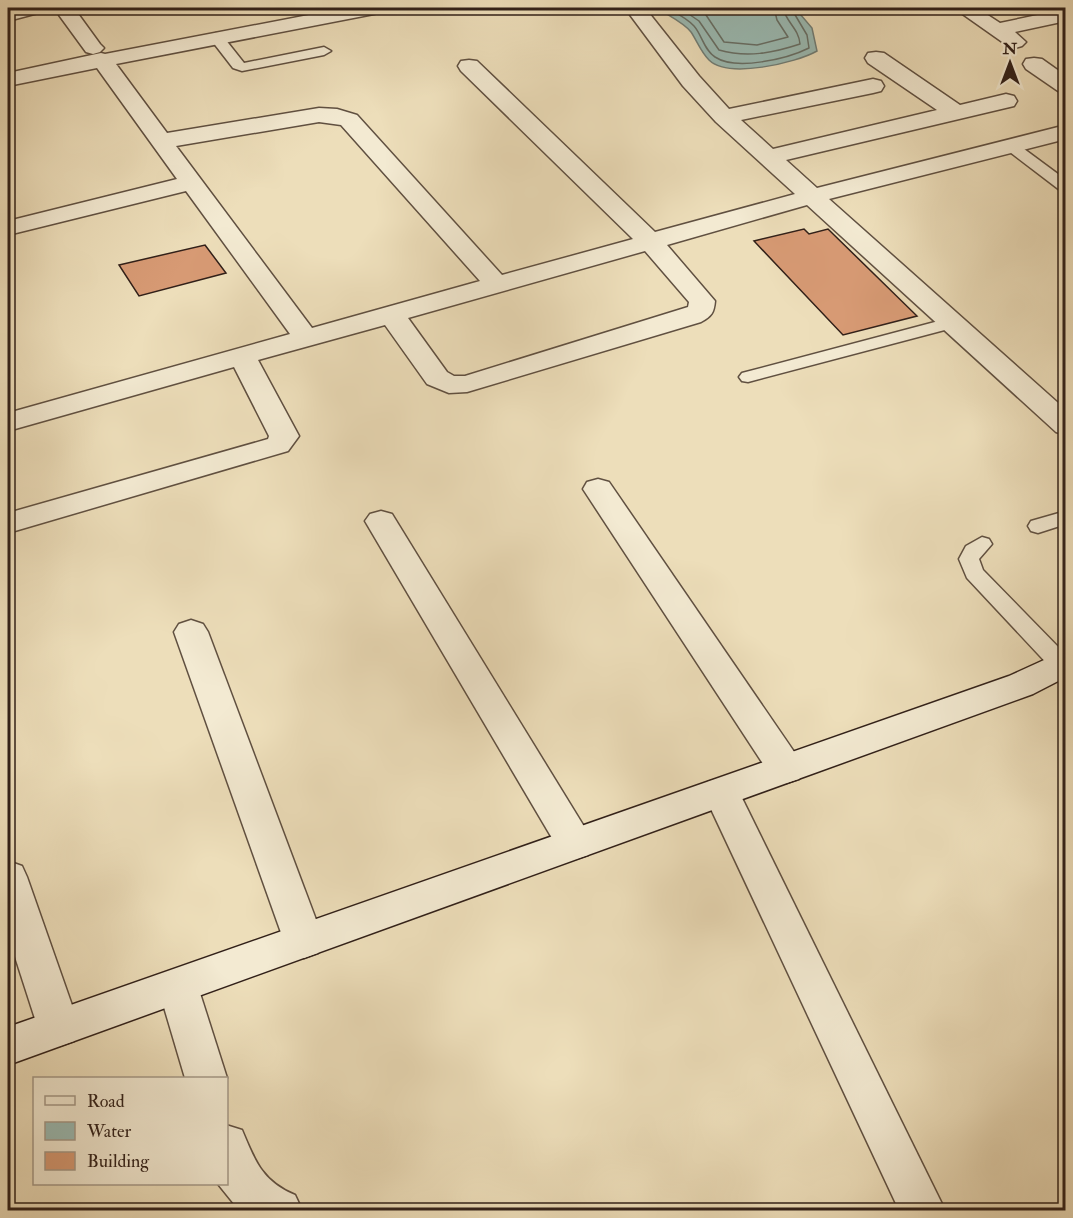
<svg xmlns="http://www.w3.org/2000/svg" width="1073" height="1218" font-family="'IM FELL Double Pica',serif">
<rect width="100%" height="100%" fill="#eddeba"/>
<filter id="stains"><feTurbulence type="fractalNoise" baseFrequency=".00333" numOctaves="4"/><feColorMatrix values="0 0 0 0 .2 0 0 0 0 .09 0 0 0 0 .02 0 0 0 .5 -.17"/></filter>
<radialGradient id="worn" r=".72"><stop offset=".6" stop-color="#630" stop-opacity="0"/><stop offset="1" stop-color="#630" stop-opacity=".3"/></radialGradient>
<path fill="#9abbb4" stroke="#707d76" stroke-width="1.5" d="M657,8H795L812,28L817,51C796,63 728,79 709,60C701,52 697,41 691,32C683,22 667,15 657,8Z"/>
<g fill="none" stroke-linecap="round" stroke-linejoin="round">
<g stroke="#666e66" stroke-width="1.5">
<path d="M667,8C676,13 687,18 694,26C702,35 704,50 715,57C736,71 787,59 809,48L807,35L791,8"/>
<path d="M680,8L699,21L719,50C747,58 773,53 800,44C799,29 786,22 783,8"/>
<path d="M696,8L706,15L724,42L757,45L788,37L777,20L774,8"/>
</g>
</g>
<g fill="#d79a74" stroke="#312019" stroke-width="1.5">
<path d="M804,229L809,234L828,229L917,316L843,335L754,241Z"/>
<path d="M205,245L226,273L139,296L119,265Z"/>
</g>
<g fill="none" stroke-linecap="round" stroke-linejoin="round">
<g stroke="#605041" stroke-width="3">
<g id="lane">
<path d="M216,33L221,34L244,63L324,47L331,51L324,55L242,71L233,68L209,37Z"/>
<path d="M1011,142L1016,143L1066,180V192L1061,191L1006,149L1004,146Z"/>
<path d="M950,318L956,319L959,323L956,327L748,382L742,381L739,377L742,373Z"/>
<path d="M1066,511V524L1038,533L1031,531L1028,526L1031,521Z"/>
<path d="M982,537L989,539L992,544L979,559L983,570L1066,655V670H1053L967,578L959,559L966,546Z"/>
</g>
</g>
<g stroke="#605041" stroke-width="3">
<g id="street">
<path d="M13,8H45L42,12L8,21V9Z"/>
<path d="M345,8H384L381,12L374,14L116,64L167,133L319,108L337,109L357,115L502,275L633,239L461,71L458,66L461,61L469,60L477,61L655,232L795,194L716,122L683,86L625,8H645L699,76L729,109L873,79L881,81L884,86L881,91L873,93L741,120L773,149L937,110L868,63L865,58L868,53L876,52L884,53L960,105L1006,94L1014,96L1017,101L1014,106L786,160L817,188L1066,125V139L829,199L1066,410V435L1056,432L807,205L667,245L715,301C714,312 712,316 701,322L467,392L449,393L427,384L385,325L258,360L299,436L288,451L8,533V513L268,439L269,436L234,367L8,431V413L290,334L186,191L8,235V221L177,179L97,68L8,86V73L101,53L105,54ZM319,122L341,125L480,281L312,328L176,146ZM645,251L689,302L688,307L465,376H454L447,372L408,318Z"/>
<path d="M954,8H977L1000,23L1066,9V21L1015,32L1026,42L1022,46L1015,48L1008,46Z"/>
<path d="M69,9L76,11L100,44L104,48L100,52L93,54L86,52L59,15L62,11Z"/>
<path d="M1034,58L1042,59L1066,76V92L1058,91L1026,69L1023,64L1026,59Z"/>
<path d="M598,479L609,482L799,759L804,769L799,779L786,783L773,779L583,489L587,482Z"/>
<path d="M381,511L392,514L588,833L594,844L588,855L575,859L562,855L365,521L370,514Z"/>
<path d="M191,620L203,624L208,632L324,941L318,953L304,958L290,953L284,941L174,632L179,624Z"/>
<path d="M721,778L734,782L739,792L945,1210H899L703,792L708,782Z"/>
<path d="M8,861L22,866L27,877L80,1028L74,1041L59,1046L44,1041L38,1028L8,935Z"/>
<path d="M178,969L192,975L198,987L227,1078L226,1080L185,1078L158,987L164,975Z"/>
<path d="M226,1125L242,1130C255,1161 262,1181 295,1195L302,1210H239L218,1184H226Z"/>
</g>
</g>
<g stroke="#312019" stroke-width="3">
<path id="secondary" d="M1066,650V677L1033,694L8,1065V1027L1009,676Z"/>
</g>
<use href="#lane" fill="#f3ead2" fill-rule="evenodd"/>
<use href="#street" fill="#f3ead2" fill-rule="evenodd"/>
<use href="#secondary" fill="#f3ead2" fill-rule="evenodd"/>
</g>
<rect width="1073" height="1218" fill="none" stroke="#eddeba" stroke-width="30"/>
<rect x="9" y="9" width="1055" height="1200" fill="none" stroke="#312019" stroke-width="3"/>
<rect x="15" y="15" width="1043" height="1188" fill="none" stroke="#312019" stroke-width="1.5"/>
<rect x="33" y="1077" width="195" height="108" fill="#f3ead2" stroke="#a59988" stroke-width="1.5"/>
<rect x="45" y="1096" width="30" height="9" fill="#f3ead2" stroke="#a59988" stroke-width="1.5"/>
<text x="87" y="1107" font-size="18" fill="#312019">Road</text>
<rect x="45" y="1122" width="30" height="18" fill="#9abbb4" stroke="#a59988" stroke-width="1.5"/>
<text x="87" y="1137" font-size="18" fill="#312019">Water</text>
<rect x="45" y="1152" width="30" height="18" fill="#d79a74" stroke="#a59988" stroke-width="1.5"/>
<text x="87" y="1167" font-size="18" fill="#312019">Building</text>
<g transform="translate(1010 63)" stroke="#f3ead2" stroke-width="4.5" paint-order="stroke">
<path d="M0-4.5L10 22L0 15L-10 22Z" fill="#312019"/>
<text y="-9" font-size="16" font-weight="bold" text-anchor="middle" fill="#312019">N</text>
</g>
<rect width="100%" height="100%" filter="url(#stains)"/>
<rect width="100%" height="100%" fill="url(#worn)"/>
</svg>
